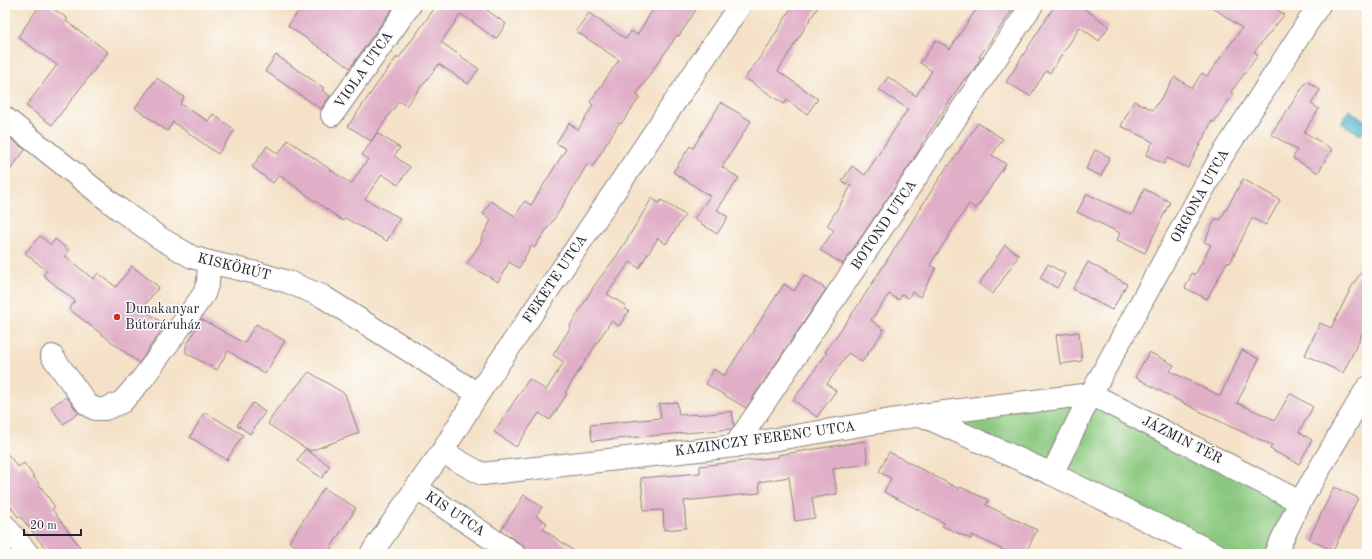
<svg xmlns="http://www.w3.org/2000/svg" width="1372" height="559" font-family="'Old Standard TT',serif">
<rect width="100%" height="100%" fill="#fdfcf7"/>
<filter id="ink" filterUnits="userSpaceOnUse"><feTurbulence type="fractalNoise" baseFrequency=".025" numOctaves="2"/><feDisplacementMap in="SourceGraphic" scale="8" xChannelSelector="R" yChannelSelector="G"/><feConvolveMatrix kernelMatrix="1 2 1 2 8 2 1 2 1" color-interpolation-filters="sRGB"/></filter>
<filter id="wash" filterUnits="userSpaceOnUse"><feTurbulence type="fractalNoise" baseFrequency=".012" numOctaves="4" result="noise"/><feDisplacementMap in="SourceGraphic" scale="16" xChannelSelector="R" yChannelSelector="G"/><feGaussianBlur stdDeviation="0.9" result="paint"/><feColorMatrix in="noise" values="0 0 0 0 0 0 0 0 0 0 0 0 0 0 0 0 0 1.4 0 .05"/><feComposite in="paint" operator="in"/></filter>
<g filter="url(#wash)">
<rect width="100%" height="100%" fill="#f4e1c7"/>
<path fill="#89c87e" stroke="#56755c" d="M1091,394L1300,502L1275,554H1216L921,415Z"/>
<path fill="#47b1c6" stroke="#346a80" d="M1349,110L1367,122V124L1361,135L1341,123Z"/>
<g id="blocks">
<g fill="#e0aec7">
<path d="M40,5H48L68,19L66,21L108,52L52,125L26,106L57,65L18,37Z"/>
<path d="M303,5H395L350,68L288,26Z"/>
<path d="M437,5H480L506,24L496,39L461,14L441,42L479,69L468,84L439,64L406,106L399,101L371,141L348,126L377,84L397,57L398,59Z"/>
<path d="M656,5H699L679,36L677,35L636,95L640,97L621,124L619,123L593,166L588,163L560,210L534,248L531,246L519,268L509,262L498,282L467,264L482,240L481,239L491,220L483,214L491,201L515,216L525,201L531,205L566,149L556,143L569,123L578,130L593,105L590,102L619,60L576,31L589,13L626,39L631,31L637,35Z"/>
<path d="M793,5H819L778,71L818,99L807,114L787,100L784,104L745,78L768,46Z"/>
<path d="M979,5H1016L979,57L981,58L974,69L966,79L965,78L921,145H922L913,160L843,264L820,250L834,230L827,226L851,186L842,181L852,166L865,175L908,109L879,90L888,77L916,96L932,71L920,63L936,40L950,49Z"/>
<path d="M1055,5H1079L1109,26L1099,41L1080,27L1050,73L1046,71L1030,96L1006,82Z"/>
<path d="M1209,5H1272L1284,15L1254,52L1258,55L1231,92L1233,94L1214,122L1212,121L1188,168L1167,158L1164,164L1146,155L1153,142L1121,126L1134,101L1153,110L1175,77L1192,88L1202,73L1207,76L1242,28Z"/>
<path d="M276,55L324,88L322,90L330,96L321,109L265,71Z"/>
<path d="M157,78L184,97L180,104L208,121L213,114L235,130L218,154L173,122L167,131L135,108Z"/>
<path d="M1307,81L1320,90L1311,104L1319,109L1304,132L1332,149L1318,173L1293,158L1297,150L1271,134Z"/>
<path d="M721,102L751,121L722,167L739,178L717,210L728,217L717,234L694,219L710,196L673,172L690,146L693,148Z"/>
<path d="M978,123L1003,139L992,155L1006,164L976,209L969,204L930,265L936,268L920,297L912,292L908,298L902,294L899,300L889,294L871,320L884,330L862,362L848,353L827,384L836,391L817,417L793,400L827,353L825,352L859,304L948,165L949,166Z"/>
<path d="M377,133L400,148L394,156L410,167L398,185L382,174L365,199L400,218L387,241L345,218L343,221L279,175L273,183L252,167L267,146L278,154L288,140L351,184L368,159L362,155Z"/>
<path d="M5,134L25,150L5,177Z"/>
<path d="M1095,150L1110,157L1101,176L1086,169Z"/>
<path d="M1243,179L1280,200L1266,225L1252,218L1230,263L1227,262L1207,299L1185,288L1192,273L1195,275L1211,245L1204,242L1216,218L1220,220Z"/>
<path d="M1144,189L1170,202L1145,253L1117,240L1120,233L1077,212L1087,194L1132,215Z"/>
<path d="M652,198L659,203L661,200L685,215L666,244L658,238L639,268L630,262L607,294L626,306L624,308L629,311L619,326L611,321L565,393L567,394L550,420L539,413L516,447L494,432L529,379L546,390L564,362L553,355L571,327L570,326L594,286L618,254Z"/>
<path d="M40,236L51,245L55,239L69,251L65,256L93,279L98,273L116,287L132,266L159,287L142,308L165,325L139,363L69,309L75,301L43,275L47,271L25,253Z"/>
<path d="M1005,245L1019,255L993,294L979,284Z"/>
<path d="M1088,262L1127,284L1112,310L1073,289Z"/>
<path d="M1367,263V324L1343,373L1305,355L1320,323L1331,328L1351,288Z"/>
<path d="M1048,264L1065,274L1057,288L1040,278Z"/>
<path d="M804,275L826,289L746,408L706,384L714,369L724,376L784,284L794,291Z"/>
<path d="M201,319L244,343L256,324L285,341L265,374L228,351L217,370L186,353V346Z"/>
<path d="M1079,332L1082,361L1060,364L1056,335Z"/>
<path d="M1242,350L1259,359L1237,403L1275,420L1290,393L1313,407L1299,432L1312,440L1299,464L1270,449L1272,445L1229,426L1162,392L1135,377L1149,352L1174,365L1170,371L1220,396Z"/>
<path d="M309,372L345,394L359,433L310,451L268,424L276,410Z"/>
<path d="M66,397L79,413L63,424L51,407Z"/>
<path d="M677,402L679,415L709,414L732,411L734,426L732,429L592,441L590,425L661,418L659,404Z"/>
<path d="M253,403L265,412L250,434L237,425Z"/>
<path d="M205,412L243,435L227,460L190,437Z"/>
<path d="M865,441L868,464L833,469L837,494L812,498L815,518L795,521L789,477L759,482L760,493L684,501L686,528L664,530L663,510L644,511L641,478L700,473V466L779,457L778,455Z"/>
<path d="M305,449L330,466L322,478L297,461Z"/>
<path d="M5,451L18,467L24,463L55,507L52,509L85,554H50L20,516L18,517L5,499Z"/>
<path d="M889,452L959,489L960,487L989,500L986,505L1037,530L1025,554H1012L972,535L971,539L942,526L944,523L884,492L891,478L879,472Z"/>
<path d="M1334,487L1358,498L1333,551L1309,539Z"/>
<path d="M324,488L356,508L327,554H309L289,542Z"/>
<path d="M524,495L542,507L536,516L547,523L543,529L578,554H533L525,549L521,544L501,530Z"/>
</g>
</g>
</g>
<g filter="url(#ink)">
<use href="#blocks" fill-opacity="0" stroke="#8b8281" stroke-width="1"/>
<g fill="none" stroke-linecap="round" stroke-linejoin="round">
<g stroke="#8b8281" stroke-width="24">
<g id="minor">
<path d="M332,115L410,5"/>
<path d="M5,118L119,209L160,238L192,257L209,262L261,274L288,282L322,296L478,394"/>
<path d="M52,356L87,404L95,409H105L122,402L143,378L204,294L208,282L209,262"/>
<path d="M1091,394L1300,502L1275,554"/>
<path d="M921,415L1052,474L1216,554"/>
<path d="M735,446L1032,5"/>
<path d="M442,452L482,474L735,446L921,415L1091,394"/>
<path d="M1052,474L1091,394L1218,162L1319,5"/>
<path d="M416,488L514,554"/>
<path d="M1300,502L1367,388"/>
<path d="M5,526L28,554"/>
<path d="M371,554L416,488L442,452L478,394L740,5"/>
</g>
</g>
<use href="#minor" stroke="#fff" stroke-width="22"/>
</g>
</g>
<circle fill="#c8321e" stroke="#fdfcf7" stroke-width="1.5" cx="117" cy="317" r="4"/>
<g text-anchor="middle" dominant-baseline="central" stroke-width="3" stroke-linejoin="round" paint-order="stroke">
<g font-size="14" fill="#22223b" stroke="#fdfcf7">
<text transform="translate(364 70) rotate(-55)">VIOLA UTCA</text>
<text transform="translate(1200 196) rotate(-61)">ORGONA UTCA</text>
<text transform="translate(884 225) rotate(-56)">BOTOND UTCA</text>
<text transform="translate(234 267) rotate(14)">KISKÖRÚT</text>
<text transform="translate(555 279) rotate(-56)">FEKETE UTCA</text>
<text transform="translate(765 439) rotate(-8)">KAZINCZY FERENC UTCA</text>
<text transform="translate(1182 440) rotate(27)">JÁZMIN TÉR</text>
<text transform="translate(455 514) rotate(34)">KIS UTCA</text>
</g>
<g font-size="14" fill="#22223b" stroke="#fdfcf7" text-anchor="start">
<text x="125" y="309">Dunakanyar<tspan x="125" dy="16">Bútoráruház</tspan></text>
</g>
</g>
<rect width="1372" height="559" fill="none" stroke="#fdfcf7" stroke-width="20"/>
<path d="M24 529v6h57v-6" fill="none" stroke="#22223b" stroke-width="2"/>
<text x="30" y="529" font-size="12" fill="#22223b" stroke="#fdfcf7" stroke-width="3" paint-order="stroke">20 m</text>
</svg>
